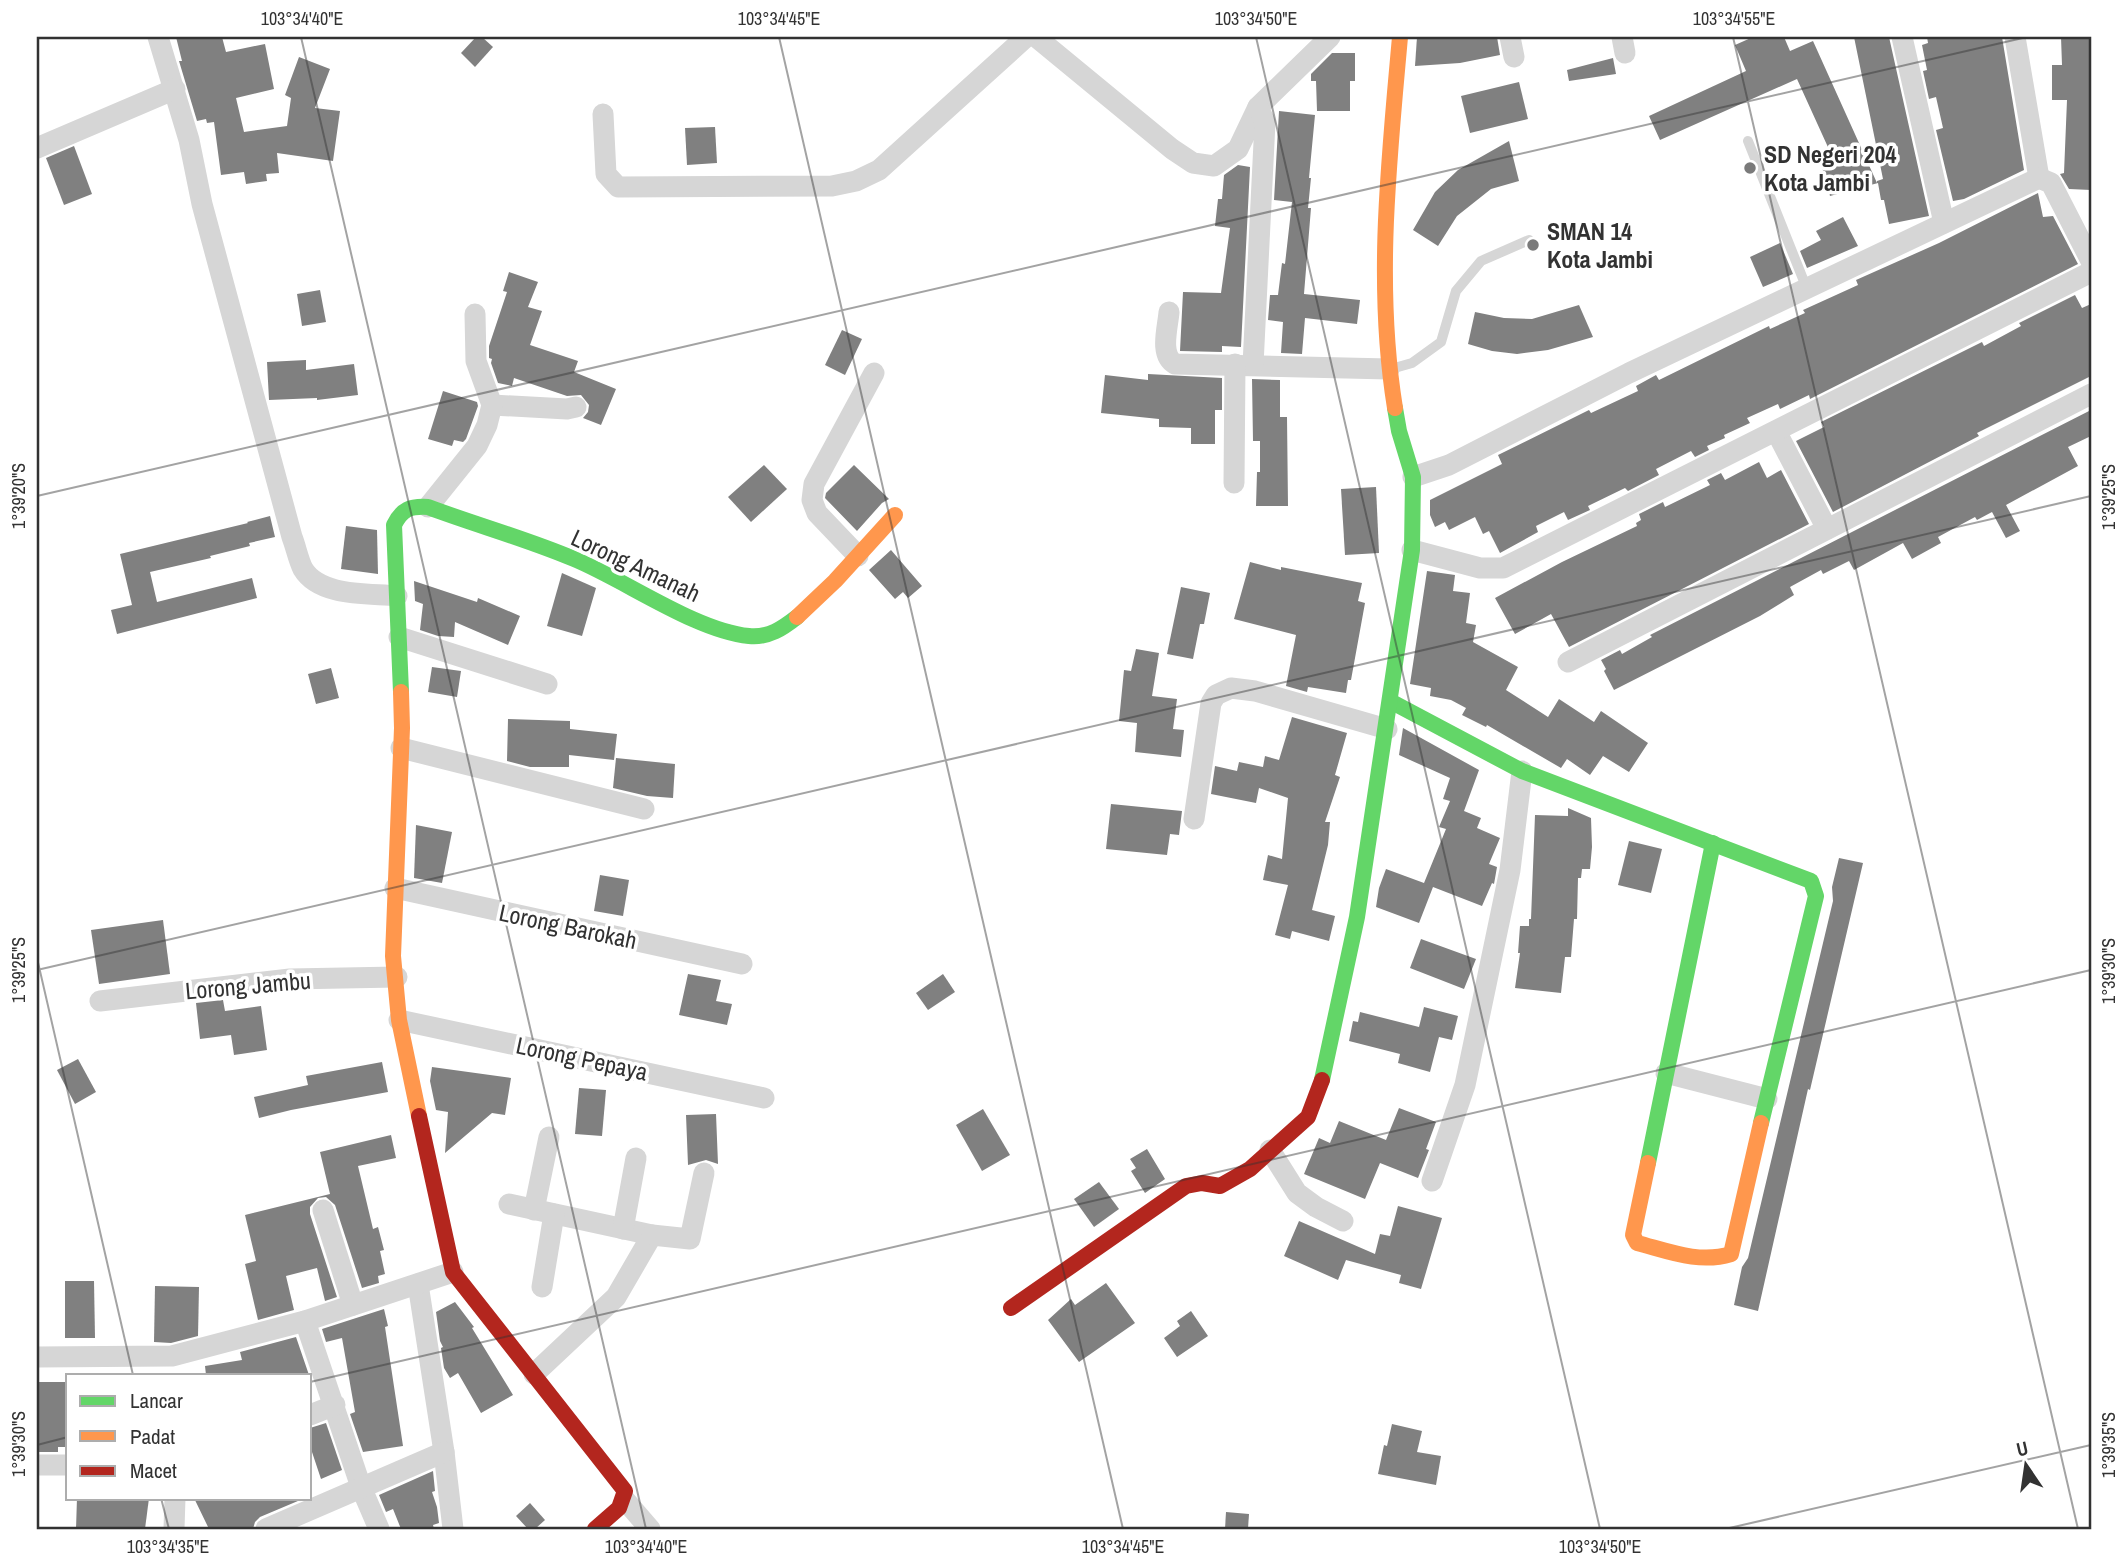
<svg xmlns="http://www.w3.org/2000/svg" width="2128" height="1566" font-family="'Archivo Narrow',sans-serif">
<rect width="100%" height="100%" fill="#fff"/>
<g fill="#808080">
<path d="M176,37H222L226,52L265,44L274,89L236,98L244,132L287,126L291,98L285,95L299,57L330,69L315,108L340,111L333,161L277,153L279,173L266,174L267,181L246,184L244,172L221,175L214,122L207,123L206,119L197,121L179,61H182Z"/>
<path d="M476,37H482L493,47L475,67L461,53Z"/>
<path d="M1417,37H1497L1500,55L1460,63L1415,66Z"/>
<path d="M1753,37H1784L1790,51L1813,41L1877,183V181L1883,179L1854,37H1889L1929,216L1889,224L1884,200H1881L1878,183L1830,196L1820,160L1832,156L1797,79L1660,140L1649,116L1746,71L1735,45Z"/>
<path d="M1927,37H2002L2024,170L1964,199L1953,201L1936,130L1943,128L1936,97L1929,99L1923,71L1927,70L1922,45L1928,43Z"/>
<path d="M2061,37H2091V190L2069,189L2060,174L2064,173L2067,100H2052V65H2062Z"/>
<path d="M1332,53H1355V81H1350V111H1317L1316,81H1311V74Z"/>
<path d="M1613,58L1616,74L1569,81L1567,70Z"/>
<path d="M1519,82L1528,119L1470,133L1461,96Z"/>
<path d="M1279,111L1315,115L1309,178H1311L1308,208H1311L1304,294L1360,300L1357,324L1305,318L1302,354L1281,353L1283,322L1268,320L1270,295H1278L1282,263L1285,264L1292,202L1274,200Z"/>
<path d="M715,127L717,163L687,165L685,128Z"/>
<path d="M1509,141L1519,181L1491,189L1457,216L1438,246L1413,230L1435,192L1458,170Z"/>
<path d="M74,146L92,194L64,205L46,158Z"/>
<path d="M1238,165L1250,167L1241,347L1222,346V352L1180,351L1183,292L1221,293L1230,228L1215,226L1218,199H1222L1224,175Z"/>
<path d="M2038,193L2043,217L2053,216L2078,264L1810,399L1809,395L1780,409L1778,404L1747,418L1750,423L1724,435L1725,438L1707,446L1709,450L1695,457L1691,451L1656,469L1659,475L1628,491L1625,488L1588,506L1590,510L1568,520L1564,512L1536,526L1538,532L1500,553L1489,531L1483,534L1475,517L1449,530L1445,522L1435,527L1430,515V500L1502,464L1498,455L1589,410L1591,413L1638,391L1636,386L1656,375L1659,380L1769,326L1770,329L1805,313L1803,310L1858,285L1856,280L1939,243Z"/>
<path d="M1843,217L1858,246L1807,268L1800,251L1821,240L1816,231Z"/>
<path d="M1780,243L1793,274L1763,287L1750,257Z"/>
<path d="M509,272L538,282L528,307L542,311L530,345L578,361L574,372L616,389L601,425L583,418L588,412L589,405L581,395L567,396L514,378L512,386L498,383L491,363L492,359L489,358V346L507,292L503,291Z"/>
<path d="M320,290L326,322L302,326L297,294Z"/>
<path d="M2075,295L2082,308L2091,304V376L1977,433L1979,436L1833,512L1796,441L1824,427L1821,422L1982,342L1984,346L2021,326L2019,323Z"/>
<path d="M1579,305L1593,337L1548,350L1517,354L1492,351L1468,344L1475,312L1504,318L1532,319Z"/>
<path d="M842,330L862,339L845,375L825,365Z"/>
<path d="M306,360V370L354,364L358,395L317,400V398L269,400L267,362Z"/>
<path d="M1148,374L1222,378V410H1215V444H1191V428L1159,427V419L1101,413L1105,375L1148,380Z"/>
<path d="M1252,379L1280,380V417H1287L1288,506H1256L1257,472H1260V441H1253Z"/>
<path d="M443,391L477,402L478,406L466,439L463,442L454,440L452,446L428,439Z"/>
<path d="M2091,410V436L2068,447L2078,466L2006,505L2020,531L2006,538L1992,512L1977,520L1975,517L1938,537L1941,543L1912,559L1903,543L1854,570L1849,561L1823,574L1821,570L1790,587L1794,595L1760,616L1614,690L1604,671L1606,669L1601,660L1620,650L1622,654L1652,637L1650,635Z"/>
<path d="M1759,462L1767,478L1781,470L1809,524L1569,647L1551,614L1515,634L1495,598L1562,562L1637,526L1636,523L1641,520L1639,514L1663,502L1665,507L1710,485L1707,480L1721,473L1725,480Z"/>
<path d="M764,465L787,489L751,522L728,497Z"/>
<path d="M854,465L889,499L882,503L857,531L825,498L826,493Z"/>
<path d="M1376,487L1379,553L1345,555L1341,489Z"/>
<path d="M270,516L275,537L249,543L250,546L210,556L211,558L150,572L157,602L252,578L257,598L117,634L111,610L132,605L120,554L248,523L247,522Z"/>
<path d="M346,526L377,530L378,574L341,569Z"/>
<path d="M891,550L922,586L908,598L903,592L895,599L869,570Z"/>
<path d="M1250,562L1281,570V567L1362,583L1358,601L1365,603L1351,680H1348L1346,693L1308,687L1307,692L1286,686L1296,635L1234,619Z"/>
<path d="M1427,571L1455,575L1453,591L1470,593L1466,623L1476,625L1473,642L1518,667L1506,690L1548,717L1559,699L1594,722L1601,711L1648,743L1629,772L1603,756L1590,775L1567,759L1561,768L1487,725L1486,727L1462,715L1466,708L1451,700L1430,696L1431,688L1410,684Z"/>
<path d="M562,573L596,588L582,636L547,626Z"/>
<path d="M414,581L477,602L478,598L520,616L508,645L455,622L454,637L438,636L420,630L423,604L415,601Z"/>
<path d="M1181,587L1210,593L1204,624H1200L1193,659L1167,654Z"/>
<path d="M1136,649L1159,653L1152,696L1177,699L1173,729L1184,730L1181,757L1135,752L1137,723L1119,721L1124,670L1131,671Z"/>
<path d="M432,667L461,671L457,697L428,692Z"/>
<path d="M331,668L339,698L316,704L308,674Z"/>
<path d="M1292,717L1347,733L1335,775L1340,777L1325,822H1330L1328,845L1312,910L1335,916L1329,941L1292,931L1290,939L1275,935L1288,885L1263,880L1268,855L1282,859L1288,798L1259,788L1256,803L1211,794L1215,766L1237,771L1239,762L1263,767L1265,756L1279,760Z"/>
<path d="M508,719L570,721V729L617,734L614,760L569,755V767H530L507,761Z"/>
<path d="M1403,728L1479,770L1464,811L1481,818L1477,828L1500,838L1489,864L1497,867L1494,884L1492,883L1482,906L1433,887L1419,923L1376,907L1379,888L1386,869L1424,883L1446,829L1439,827L1450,801L1443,799L1450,778L1399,755Z"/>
<path d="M616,758L675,764L673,798L647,796L613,788Z"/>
<path d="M1111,804L1182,811L1179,835L1170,834L1167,855L1106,849Z"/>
<path d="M1568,808L1591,818L1592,847L1590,869H1582L1581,878H1578L1577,919H1574L1571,957H1565L1561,993L1515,988L1520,953H1518L1520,926H1529V919H1531L1535,815L1568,816Z"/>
<path d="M416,825L452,832L442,883L414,878Z"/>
<path d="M1629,841L1662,849L1651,893L1618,885Z"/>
<path d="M1839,858L1863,863L1810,1090L1808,1089L1758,1311L1734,1305L1742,1267L1748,1258L1833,901L1832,887Z"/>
<path d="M600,875L629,880L623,916L594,911Z"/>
<path d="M163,920L170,974L99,984L91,930Z"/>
<path d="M1421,939L1476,959L1464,989L1410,968Z"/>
<path d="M688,974L721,980L716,1001L732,1004L727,1025L679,1015Z"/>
<path d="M943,974L955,992L928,1010L916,993Z"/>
<path d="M223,1000L225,1011L261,1006L267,1050L234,1055L231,1035L200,1039L196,1003Z"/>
<path d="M1424,1007L1458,1016L1452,1040L1439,1037L1430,1072L1398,1063L1400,1054L1349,1041L1353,1021L1358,1022L1360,1012L1419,1027Z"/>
<path d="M78,1059L96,1092L75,1104L57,1070Z"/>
<path d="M382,1062L388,1092L291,1110L259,1118L254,1097L308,1085L306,1076Z"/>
<path d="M432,1067L511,1078L505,1115L492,1113L445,1153L448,1112L436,1110L430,1081Z"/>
<path d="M579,1088L606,1090L602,1136L575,1134Z"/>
<path d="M1399,1108L1436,1122L1426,1149L1429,1150L1418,1178L1380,1163L1365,1199L1304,1174L1319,1138L1330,1143L1339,1121L1386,1140Z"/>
<path d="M983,1109L1010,1155L982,1171L956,1125Z"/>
<path d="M716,1114L718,1164L706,1160L688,1165L686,1115Z"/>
<path d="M391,1135L396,1158L358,1166L373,1229L378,1227L384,1250L380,1251L385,1274L378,1276L379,1283L362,1288L335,1205L326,1197L318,1198L310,1207V1214L337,1297L325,1301L317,1268L286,1276L294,1310L258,1320L245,1264L256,1261L245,1215L330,1194L320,1152Z"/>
<path d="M1147,1149L1165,1179L1145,1193L1131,1171L1136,1168L1130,1159Z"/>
<path d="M1099,1182L1119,1209L1094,1227L1074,1199Z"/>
<path d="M1398,1206L1442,1218L1421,1289L1399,1283L1401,1275L1346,1260L1338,1280L1284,1256L1299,1221L1375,1254L1380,1234L1390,1236Z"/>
<path d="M65,1281H94L95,1338H65Z"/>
<path d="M1106,1283L1135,1323L1079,1362L1048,1320L1071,1299L1075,1305Z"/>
<path d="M155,1286L199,1287L198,1336L171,1343L154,1342Z"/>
<path d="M455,1302L474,1327L472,1328L513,1395L481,1413L458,1373L450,1378L444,1368L441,1348L443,1347L440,1341L436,1312Z"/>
<path d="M384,1309L388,1326L385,1327L403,1446L363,1452L350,1414L355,1412L342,1338L326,1342L322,1329Z"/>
<path d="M1191,1311L1208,1336L1177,1357L1164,1338L1180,1326L1177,1321Z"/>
<path d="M296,1337L309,1375H206L205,1366L242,1360L240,1352Z"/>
<path d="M37,1382H68V1447H58V1452H37Z"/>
<path d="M326,1423L342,1470L321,1479L310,1446V1428Z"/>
<path d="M1392,1424L1422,1431L1417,1452L1441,1456L1436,1485L1378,1474L1384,1445L1387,1446Z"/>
<path d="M433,1471L435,1491L432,1492L437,1507L439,1523L433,1525L434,1529H401L393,1509L386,1512L379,1495Z"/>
<path d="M77,1498H149L145,1529H76Z"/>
<path d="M194,1498H305L260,1517L255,1522L253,1529H209Z"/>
<path d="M530,1503L545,1520L535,1529H528L516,1516Z"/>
<path d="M1226,1512L1249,1514L1248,1529H1225Z"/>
</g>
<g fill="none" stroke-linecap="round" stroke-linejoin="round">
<g stroke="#d6d6d6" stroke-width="10">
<path d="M1748,141L1807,289"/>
<path d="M1391,369L1412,363L1441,342L1456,291L1481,261L1529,240"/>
</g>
<g stroke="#d6d6d6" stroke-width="21">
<path d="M158,37L189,140L202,204L292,537C296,547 298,559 303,569C320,597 369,593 397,596"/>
<path d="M1036,37L1172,149L1193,163L1214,166L1238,149L1258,107L1330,37"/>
<path d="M1510,37L1514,57"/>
<path d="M1622,37L1625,53"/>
<path d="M1902,37L1944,223"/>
<path d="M2015,37L2039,178"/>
<path d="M603,114L606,174L618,187L832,186L856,181L879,170L1026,37"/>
<path d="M37,148L175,89"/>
<path d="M1169,312C1168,327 1159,355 1175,364L1389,369"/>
<path d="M1253,365L1265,122L1258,107"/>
<path d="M492,405L567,409L576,407"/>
<path d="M1776,431L1827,529"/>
<path d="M1413,477L1449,465L1629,373L2039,178L2051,183L2091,261"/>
<path d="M1234,483L1235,364"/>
<path d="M428,507L477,446L487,425L492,405L476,361L475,314"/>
<path d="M1412,550L1480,568H1503L2091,272"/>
<path d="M858,556L817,513L812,500L814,484L874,373"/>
<path d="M399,637L547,684"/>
<path d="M1568,662L2091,394"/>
<path d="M401,748L644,809"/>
<path d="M1194,819L1211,703L1216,695L1231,688L1255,691L1387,729"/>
<path d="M395,888L742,964"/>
<path d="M100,1001L290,979L397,977"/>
<path d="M399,1020L764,1098"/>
<path d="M1666,1073L1767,1099"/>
<path d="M1270,1150L1297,1193L1316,1207L1343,1221"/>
<path d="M1432,1181L1465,1085L1510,870L1522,771"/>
<path d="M509,1204L652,1235L616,1297L534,1374"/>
<path d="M323,1210L353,1305"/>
<path d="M534,1210L549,1137"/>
<path d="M623,1229L636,1158"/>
<path d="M652,1235L690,1239L704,1173"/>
<path d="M418,1284L444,1452L453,1529"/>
<path d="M542,1287L554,1214"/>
<path d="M305,1321L361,1487L379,1529"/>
<path d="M37,1357L172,1356L305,1321L453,1272"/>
<path d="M310,1415L335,1405"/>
<path d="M37,1465H68"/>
<path d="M625,1500L650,1529"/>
<path d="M174,1529L175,1498"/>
<path d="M266,1529L444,1452"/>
</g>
<g stroke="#63d668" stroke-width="16">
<path d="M401,692L394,525C402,509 410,506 428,507C476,525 527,539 574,559C625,580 696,631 749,636C769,638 783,628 797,617"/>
<path d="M1390,701L1522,771L1811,881L1816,896L1761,1123"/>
<path d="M1322,1080L1357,917L1412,550L1413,477L1399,431L1395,408"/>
<path d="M1648,1163L1713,843"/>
</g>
<g stroke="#ff974d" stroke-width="16">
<path d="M1395,408C1375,285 1389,160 1400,37"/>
<path d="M797,617L835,581L895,515"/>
<path d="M401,692L402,728L393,956L399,1020L419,1116"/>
<path d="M1648,1163L1633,1235L1637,1243C1668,1251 1699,1264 1731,1254L1761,1123"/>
</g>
<g stroke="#b3261e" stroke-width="16">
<path d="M419,1116L453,1272L625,1491L619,1508L595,1529"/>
<path d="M1011,1308L1186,1186L1202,1183L1220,1186L1250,1169L1308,1117L1322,1080"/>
</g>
</g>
<path fill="none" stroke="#323232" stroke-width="2" stroke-opacity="0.45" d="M301,37L646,1529M779,37L1123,1529M1256,37L1600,1529M1733,37L2078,1529M37,496L2027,37M37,958L133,1375M37,970L2091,496M310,1382L2091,970M37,1445L68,1437M161,1498L169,1529M1725,1529L2091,1445"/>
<g fill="#7a7a7a" stroke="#fff" stroke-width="2.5">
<circle cx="1750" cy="168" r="7"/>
<circle cx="1533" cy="245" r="7"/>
</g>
<g text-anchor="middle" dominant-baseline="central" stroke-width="7" stroke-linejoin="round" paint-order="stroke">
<g font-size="24" font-weight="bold" fill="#323232" stroke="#fff" text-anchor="start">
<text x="1764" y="154">SD Negeri 204<tspan x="1764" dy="28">Kota Jambi</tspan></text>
<text x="1547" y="231">SMAN 14<tspan x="1547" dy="28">Kota Jambi</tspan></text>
</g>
<g font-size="24" fill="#323232" stroke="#fff">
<text transform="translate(636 565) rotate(25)">Lorong Amanah</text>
<text transform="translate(568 926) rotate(12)">Lorong Barokah</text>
<text transform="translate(248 985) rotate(-5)">Lorong Jambu</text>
<text transform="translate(582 1058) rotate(12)">Lorong Pepaya</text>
</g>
</g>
<rect width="2128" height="1566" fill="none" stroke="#ffffff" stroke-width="77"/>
<rect x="66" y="1374" width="245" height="126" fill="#ffffff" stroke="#adadad" stroke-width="2"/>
<rect x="80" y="1396" width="35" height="10" fill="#63d668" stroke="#adadad" stroke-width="2"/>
<text x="130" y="1408" font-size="21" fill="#323232">Lancar</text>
<rect x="80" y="1431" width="35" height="10" fill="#ff974d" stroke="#adadad" stroke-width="2"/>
<text x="130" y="1444" font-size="21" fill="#323232">Padat</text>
<rect x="80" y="1466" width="35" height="10" fill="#b3261e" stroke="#adadad" stroke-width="2"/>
<text x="130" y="1478" font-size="21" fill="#323232">Macet</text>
<g transform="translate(2026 1465) rotate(347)" stroke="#ffffff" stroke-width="5" paint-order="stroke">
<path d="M0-5L12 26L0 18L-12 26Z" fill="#323232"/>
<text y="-10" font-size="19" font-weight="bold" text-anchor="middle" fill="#323232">U</text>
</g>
<rect x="38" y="38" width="2052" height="1490" fill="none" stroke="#323232" stroke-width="2.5"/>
<g font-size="18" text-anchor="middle" fill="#323232">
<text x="302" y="25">103°34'40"E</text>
<text x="779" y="25">103°34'45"E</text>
<text x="1256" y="25">103°34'50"E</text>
<text x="1734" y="25">103°34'55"E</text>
<text transform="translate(19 496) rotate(-90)" y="6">1°39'20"S</text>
<text transform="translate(2109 497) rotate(-90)" y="6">1°39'25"S</text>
<text transform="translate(19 970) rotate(-90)" y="6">1°39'25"S</text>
<text transform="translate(2109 971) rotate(-90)" y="6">1°39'30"S</text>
<text transform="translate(19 1444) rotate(-90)" y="6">1°39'30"S</text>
<text transform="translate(2109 1445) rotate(-90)" y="6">1°39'35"S</text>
<text x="168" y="1553">103°34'35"E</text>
<text x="646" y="1553">103°34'40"E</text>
<text x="1123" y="1553">103°34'45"E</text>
<text x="1600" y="1553">103°34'50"E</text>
</g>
</svg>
